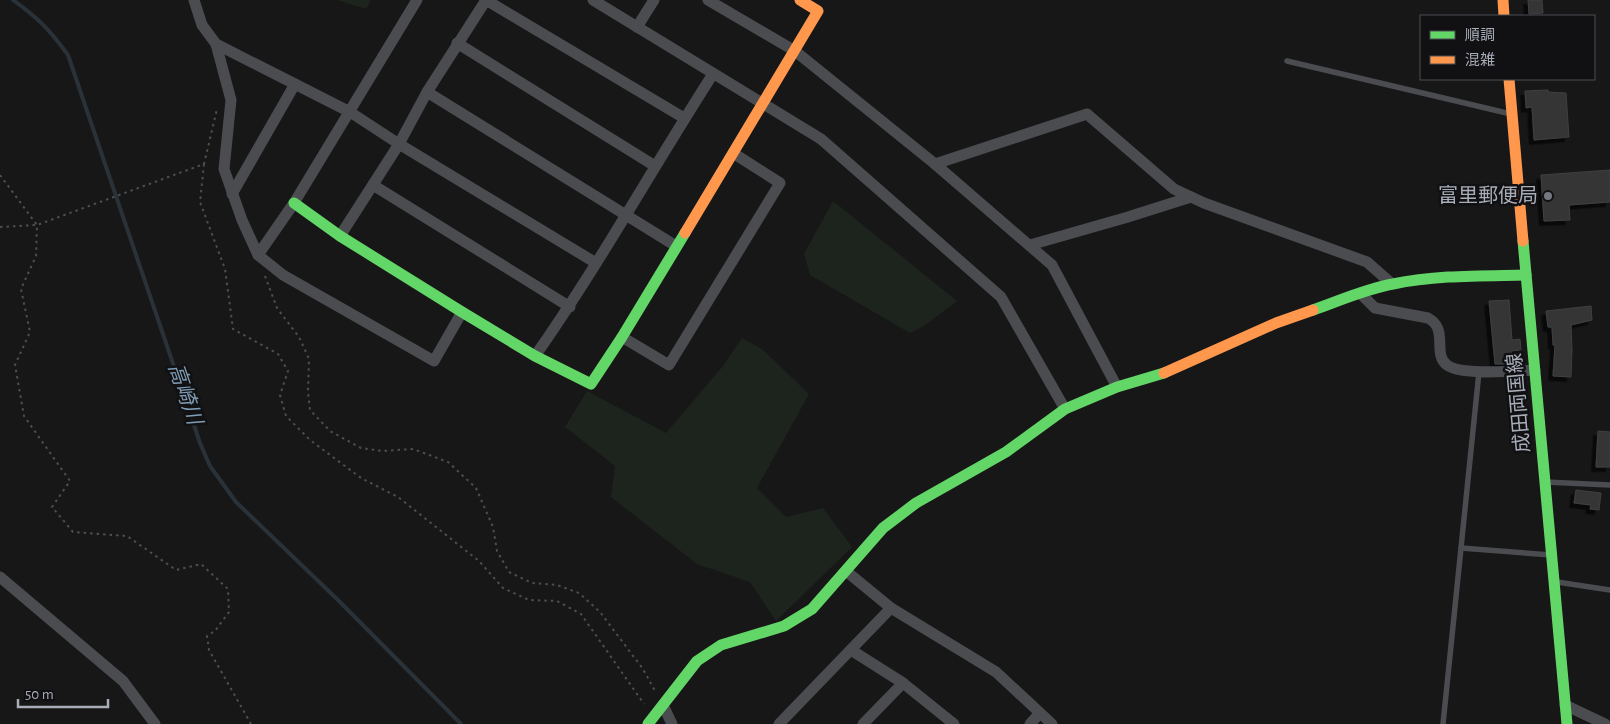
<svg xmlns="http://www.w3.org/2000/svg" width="1610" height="724" font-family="'Alegreya Sans','Noto Sans JP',sans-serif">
<defs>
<filter id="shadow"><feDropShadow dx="-4.5" dy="4.5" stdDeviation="0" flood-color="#0009"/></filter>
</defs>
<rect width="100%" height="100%" fill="#171717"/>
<g fill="#1d241e">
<path d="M337,0H371L366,9Z"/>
<path d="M833,201L957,301L924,326L910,333L810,275L804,254Z"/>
<path d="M742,338L762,349L809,394L757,488L786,517L823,508L852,547L776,621L750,582L697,564L611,497L615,466L565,427L587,391L666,433L723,366Z"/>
</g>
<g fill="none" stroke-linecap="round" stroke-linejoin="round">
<path stroke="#2a3239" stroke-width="4" d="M13,0C38,18 50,30 68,55L200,443L210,466L236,502L339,601L461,724"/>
</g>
<g fill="#353536" stroke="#3f4043" filter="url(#shadow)">
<path d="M1528,0H1542L1543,13L1529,14Z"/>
<path d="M1548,90V92L1566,93L1569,137L1534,140L1532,107L1526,108L1525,91Z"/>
<path d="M1610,170V202L1569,205L1570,220L1544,221L1541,175Z"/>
<path d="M1509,300L1512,340L1520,339L1521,350L1511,351L1512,364H1495L1489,301Z"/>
<path d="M1591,306L1592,320L1571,325L1572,350L1571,377L1553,376L1555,345H1553L1552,327H1548L1546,311Z"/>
<path d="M1598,431L1610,432V467H1596Z"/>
<path d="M1576,490L1601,493L1599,510L1590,509L1591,505L1574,503Z"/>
</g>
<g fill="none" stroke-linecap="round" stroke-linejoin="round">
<g stroke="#4d4e52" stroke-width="2" stroke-dasharray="2.5 4" stroke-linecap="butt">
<path d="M204,164L200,202L225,269L233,329L278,354L288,371L280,395L286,416L310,440L361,478L398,497L479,561L503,588L529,600L557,601L581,614L644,704"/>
<path d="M0,175L37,225L36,256L21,289L30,332L15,365L24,416L70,481L52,507L73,532L127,536L176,570L201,564L228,589L229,612L215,631L207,636L209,650L251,724"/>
<path d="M0,227L37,225L204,164L217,109"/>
<path d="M265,276L277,308L299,337L309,359L308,392L310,410L330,431L361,448L382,451L413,449L448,462L476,488L493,527L497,551L509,572L532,583L557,585L579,593L600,612L643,669L655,691"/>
</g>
<g stroke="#4b4c50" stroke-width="5.5">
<path d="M1287,61L1511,114"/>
<path d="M1545,482L1610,485"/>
<path d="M1461,548L1551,555"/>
<path d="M1557,582L1610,590"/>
<path d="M1443,724L1479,372"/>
</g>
<g stroke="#4b4c50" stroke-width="11">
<path d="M194,0L202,25L216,44L231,100L224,169L242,220L258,255L283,275L434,361L462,312"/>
<path d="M486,0L684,118"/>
<path d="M593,0L821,139L1001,297L1065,409"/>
<path d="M708,0L795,51L935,164L1052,265L1117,387"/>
<path d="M637,27L654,0"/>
<path d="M457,43L655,166"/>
<path d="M216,44L350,112L399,144L596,263"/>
<path d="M427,92L676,246"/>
<path d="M935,164L1087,114L1174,189L1204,203L1367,262L1392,284"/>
<path d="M373,185L570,307"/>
<path d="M232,194L295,84"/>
<path d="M340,236L399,144L427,92L486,0"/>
<path d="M1030,245L1128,217L1191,197"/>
<path d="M258,255L294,203L417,0"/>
<path d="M1360,293L1375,308L1428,318C1449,329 1432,354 1447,365C1461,376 1516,371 1535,370"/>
<path d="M622,337L669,365L780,183L733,153"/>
<path d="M535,356C599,265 653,167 713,74"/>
<path d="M846,571L891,608L996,672L1052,724"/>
<path d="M0,577L123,681L155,724"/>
<path d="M851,650L903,683L954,724"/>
<path d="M663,705L672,724"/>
<path d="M1565,705L1605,724"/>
<path d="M779,724L891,608"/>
<path d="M863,724L903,683"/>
<path d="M1030,724L1040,713"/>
</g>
<g stroke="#63d668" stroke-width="11">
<path d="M294,203L340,236L462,312L535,356L591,384L622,337L685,233"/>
<path d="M1523,241L1567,724"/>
<path d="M1313,310C1339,301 1365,289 1393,284C1436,275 1482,276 1526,275"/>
<path d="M648,724L697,661L721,645L784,626L812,609L883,528L916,503L1006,452L1065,409L1117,387L1164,373"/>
</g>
<g stroke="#ff974d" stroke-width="11">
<path d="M1503,0L1504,16"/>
<path d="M1509,79L1523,241"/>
<path d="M685,233L818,11L800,0"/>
<path d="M1164,373L1276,323L1313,310"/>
</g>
</g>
<circle fill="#757880" stroke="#111113" stroke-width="2" cx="1548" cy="196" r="5"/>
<g text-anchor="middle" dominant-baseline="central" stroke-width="5" stroke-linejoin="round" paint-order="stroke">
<g font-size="20" fill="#a8adb8" stroke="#111113" text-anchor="end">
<text x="1538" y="196">富里郵便局</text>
</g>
<g font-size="20" fill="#a8adb8" stroke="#111113">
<text transform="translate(1519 403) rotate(-95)">成田両国線</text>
</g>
<g font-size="21" font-style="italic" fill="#7f9bb3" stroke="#111113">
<text transform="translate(185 394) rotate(71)">高崎川</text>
</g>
</g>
<rect x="1420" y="15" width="175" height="65" fill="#111113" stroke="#4d4f55"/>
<rect x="1430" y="31" width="25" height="8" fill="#63d668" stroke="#4d4f55"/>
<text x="1465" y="40" font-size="15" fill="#a8adb8">順調</text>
<rect x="1430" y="56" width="25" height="8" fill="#ff974d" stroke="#4d4f55"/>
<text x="1465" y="65" font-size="15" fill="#a8adb8">混雑</text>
<path d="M18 699v8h90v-8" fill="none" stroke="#a8adb8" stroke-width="2.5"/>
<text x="25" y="699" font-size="15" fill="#a8adb8" stroke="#111113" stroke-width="4" paint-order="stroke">50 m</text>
</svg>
